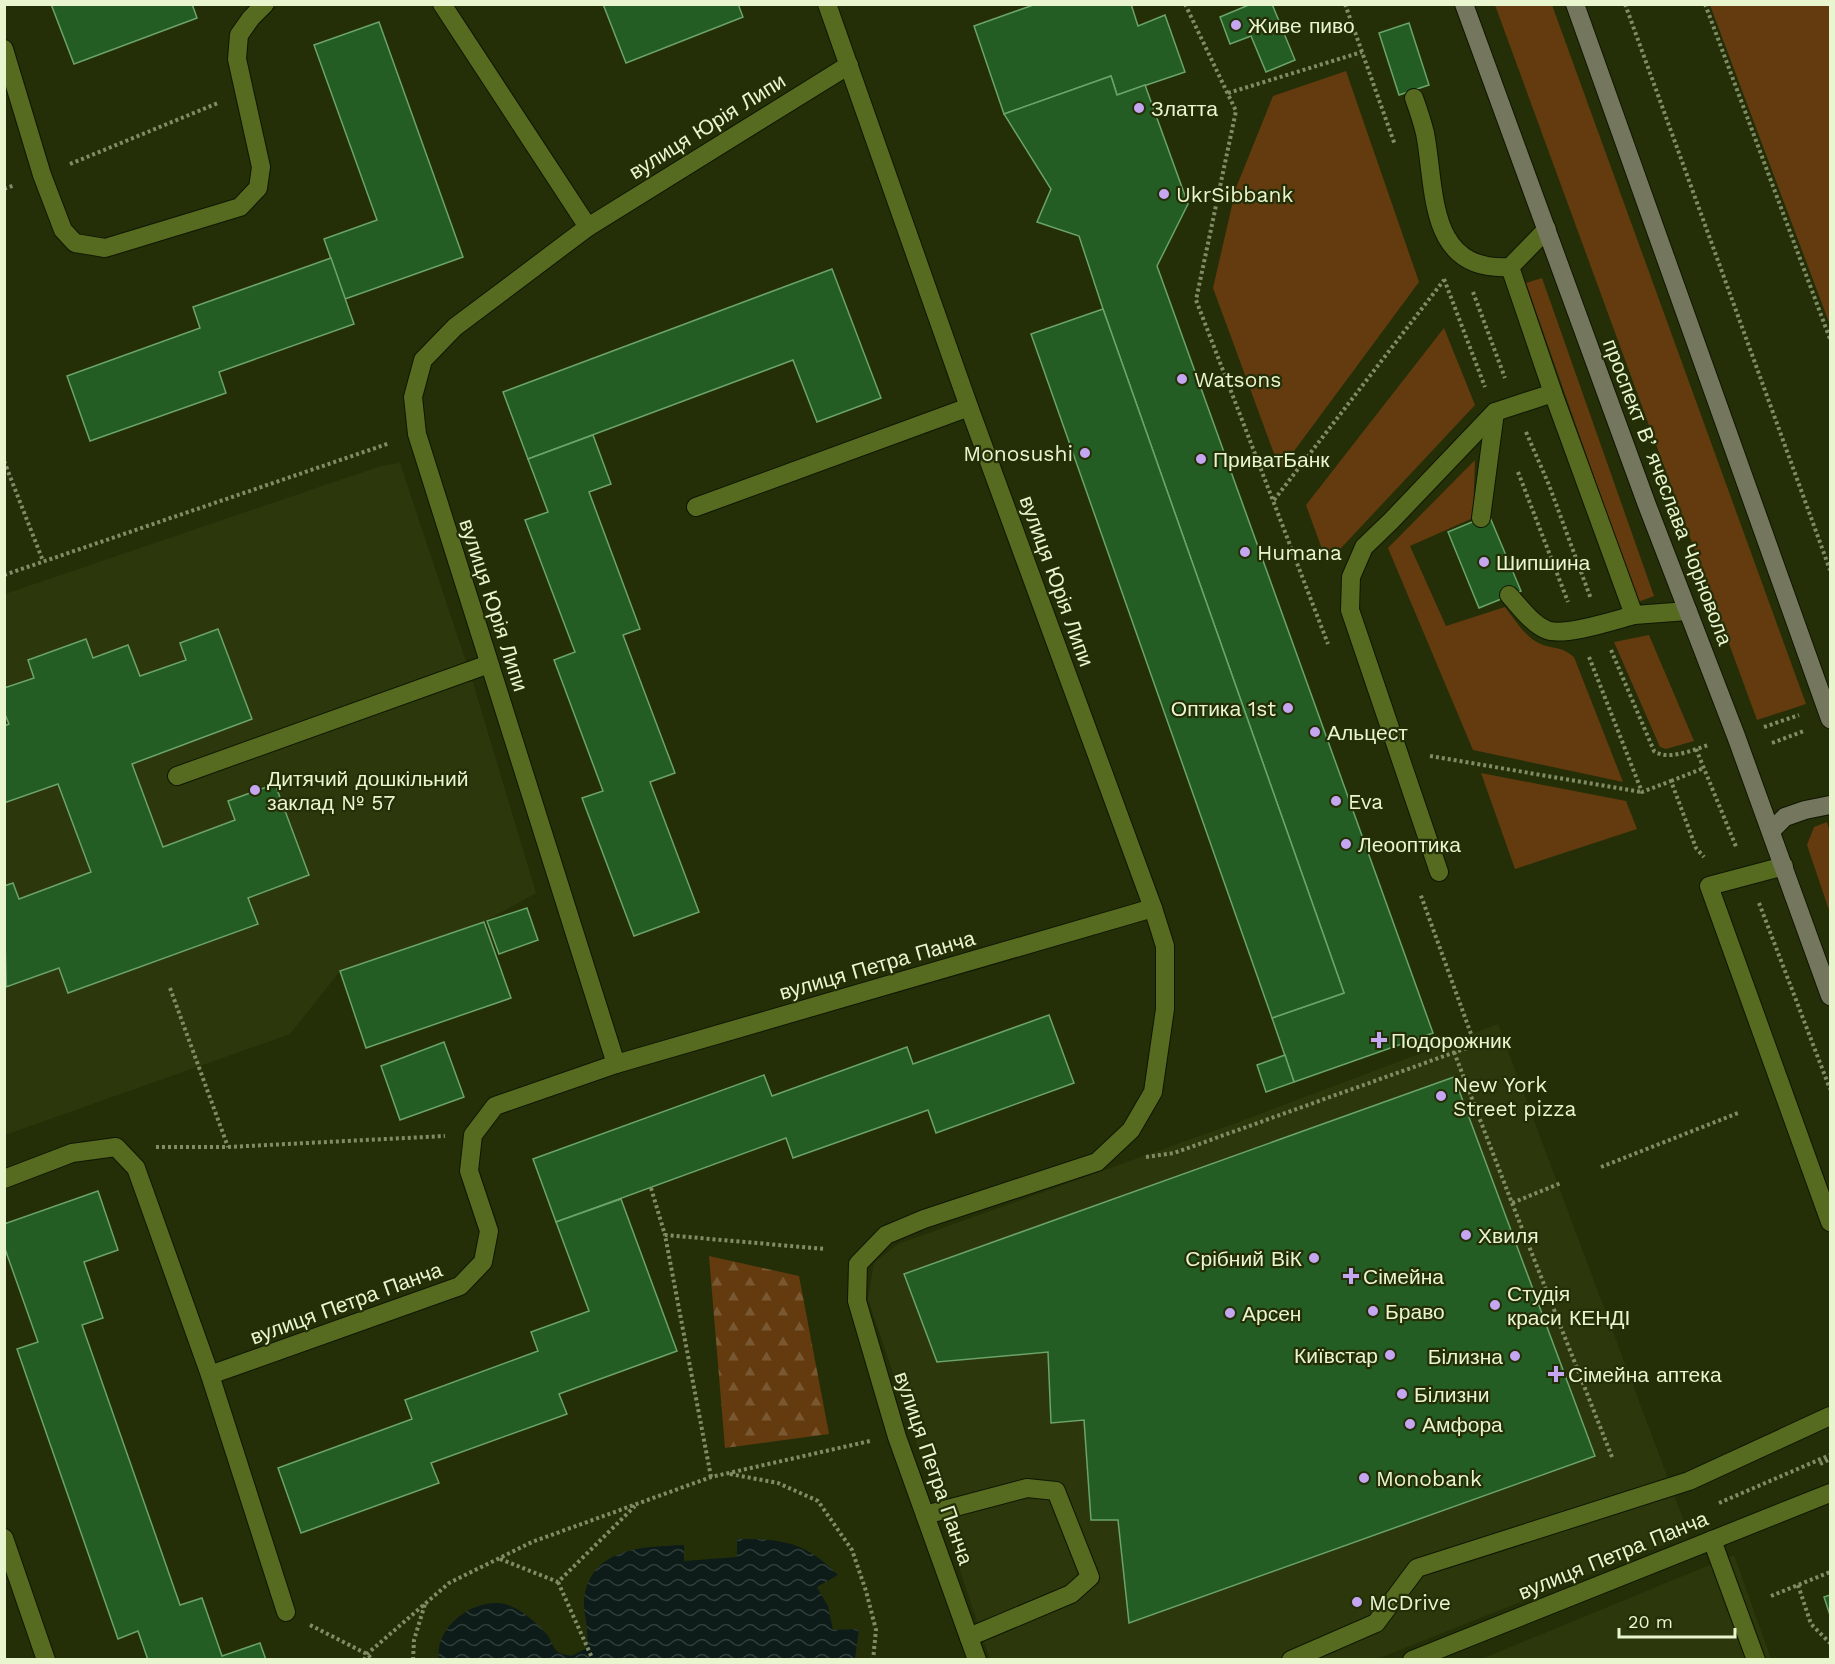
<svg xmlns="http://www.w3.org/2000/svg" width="1835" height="1664" font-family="'Work Sans',sans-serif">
<defs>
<pattern id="forest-firs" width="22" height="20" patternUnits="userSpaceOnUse" patternTransform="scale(1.5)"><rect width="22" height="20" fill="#633b0f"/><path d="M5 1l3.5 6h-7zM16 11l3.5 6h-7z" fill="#795831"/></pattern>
<pattern id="water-waves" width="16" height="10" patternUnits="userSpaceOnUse" patternTransform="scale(1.5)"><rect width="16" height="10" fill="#0d1c19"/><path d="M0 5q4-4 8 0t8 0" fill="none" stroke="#303e39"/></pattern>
</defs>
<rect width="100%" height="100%" fill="#242f07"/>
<g fill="#2c380b">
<path d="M400,463L474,686L536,893L484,922L340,971L290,1034L5,1135V594L381,466Z"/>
<path d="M1498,1024L1689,1535L1377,1659H990L868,1299L874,1263L898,1244L1236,1123Z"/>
<path d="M1734,1555L1771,1659L1479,1660Z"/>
</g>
<g fill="#633b0f">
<path d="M1495,5H1552L1806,704L1757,720Z"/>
<path d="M1710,5H1830V325Z"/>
<path d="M1346,71L1419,282L1280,470L1213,288L1236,188L1273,96Z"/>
<path d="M1542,278L1654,596L1638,602L1526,283Z"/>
<path d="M1444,328L1475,405L1327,563L1306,505Z"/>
<path d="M1475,460L1473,518L1410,546L1446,626L1505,607C1516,621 1526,639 1543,645C1556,649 1562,647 1574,657L1623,782L1473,750L1388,548Z"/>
<path d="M1649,635L1694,741L1666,749L1660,747L1614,642Z"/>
<path d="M1481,773L1626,801L1637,829L1515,869Z"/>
<path d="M1827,822L1830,833V913L1807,845L1814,827Z"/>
</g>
<path fill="url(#forest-firs)" d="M709,1256L799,1276L829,1434L725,1448Z"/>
<path fill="url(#water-waves)" d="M737,1539C783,1539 804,1541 838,1575L817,1587L828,1606L833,1630L859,1629L855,1659H439C434,1626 477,1595 508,1605C523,1610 538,1624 548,1636C551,1640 553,1648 558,1652C561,1654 568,1655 571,1656L587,1648C587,1642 588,1636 587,1630C586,1617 582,1606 585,1593C596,1546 646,1547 684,1545V1561L737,1557Z"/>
<g fill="#245d24" stroke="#6ba368" stroke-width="1.5">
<path d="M51,4H192L197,18L74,64Z"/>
<path d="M603,4H738L743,17L626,63Z"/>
<path d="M1036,4H1131L1138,26L1165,15L1185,72L1117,95L1111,76L1004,114L974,26Z"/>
<path d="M1251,4H1272L1295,60L1266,72L1251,36L1230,44L1220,17Z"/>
<path d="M379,22L463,257L345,299L324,239L377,220L314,45Z"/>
<path d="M1409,23L1429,85L1399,95L1379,33Z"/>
<path d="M1111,76L1117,95L1145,85L1188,204L1157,266L1433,1033L1294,1082L1272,1018L1344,993L1103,309L1079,236L1037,222L1051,189L1004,114Z"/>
<path d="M331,258L354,324L219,372L226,393L90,441L67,376L200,328L193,307Z"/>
<path d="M832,269L881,398L817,422L793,360L528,459L503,392Z"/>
<path d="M1103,309L1344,993L1272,1018L1031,334Z"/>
<path d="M593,435L611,484L589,492L640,629L623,635L675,773L650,782L699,912L634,936L582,798L603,791L554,660L575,652L525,520L548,512L528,459Z"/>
<path d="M1489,515L1521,591L1479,608L1448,532Z"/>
<path d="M218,629L252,719L132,764L163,847L235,820L228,801L275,784L309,875L248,898L258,924L68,993L59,968L6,987L4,886L13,883L19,899L91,872L58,784L4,803V726L9,724L4,712V688L34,678L28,660L86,639L93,658L128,645L140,676L186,660L180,643Z"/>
<path d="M527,908L538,940L499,954L487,921Z"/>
<path d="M484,922L511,998L366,1048L340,971Z"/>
<path d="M1049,1015L1074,1083L936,1133L928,1110L793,1158L786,1138L556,1222L533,1159L764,1075L772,1096L907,1047L913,1064Z"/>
<path d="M444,1042L464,1097L400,1120L381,1066Z"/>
<path d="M1285,1055L1294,1082L1266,1092L1257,1065Z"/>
<path d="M1454,1077L1595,1456L1129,1623L1118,1520H1091L1084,1420L1051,1423L1048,1352L937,1362L904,1274Z"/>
<path d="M98,1191L118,1250L84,1262L103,1318L82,1325L180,1605L202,1598L222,1656L260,1643L266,1660H148L138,1631L118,1639L17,1349L38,1342L4,1246V1224Z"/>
<path d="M621,1199L677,1351L559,1394L567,1414L431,1463L439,1483L301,1533L278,1468L412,1419L405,1400L538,1351L531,1332L589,1311L556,1222Z"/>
<path d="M1830,1595V1615L1824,1597Z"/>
</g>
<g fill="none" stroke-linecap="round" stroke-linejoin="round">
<g stroke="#0f1601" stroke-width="20">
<g id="service">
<path d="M442,4L588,227"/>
<path d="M4,49L42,175L63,230L75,243L105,248L240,207L258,188L261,167L237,59L239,35L251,18L265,4"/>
<path d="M1414,98C1418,109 1422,121 1425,133C1436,191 1427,272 1510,267"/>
<path d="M1553,393L1634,615L1688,611"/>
<path d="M696,507L969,407"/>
<path d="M1481,518L1495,412"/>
<path d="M1509,595C1520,607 1532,624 1547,630C1564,637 1615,620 1634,615"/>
<path d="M177,776L489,664"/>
<path d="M1784,866L1709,886L1830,1222"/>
<path d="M1439,872L1350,610L1351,577L1364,547L1391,521L1495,412L1553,393L1510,267L1547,229"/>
<path d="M616,1064L417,434L413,397L423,360L455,327L588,227L849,65"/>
<path d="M4,1179L72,1153L116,1147L136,1168L210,1375L460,1286L483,1262L489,1231L469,1171L473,1135L495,1106L616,1064L1153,908"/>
<path d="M210,1375L286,1612"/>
<path d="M925,1515L1027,1488L1056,1491L1090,1577L1071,1594L969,1637"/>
<path d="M4,1538L46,1660"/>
<path d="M1712,1540L1756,1660"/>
<path d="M1291,1660L1376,1623L1417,1568L1689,1481L1830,1416"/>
</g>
</g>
<g stroke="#0f1601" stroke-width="20">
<path id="minor" d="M827,4L969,407L1153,908L1165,946V1009L1153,1092L1131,1130L1097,1162L924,1219L886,1235L858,1264L857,1301L897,1437L977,1660"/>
</g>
<g stroke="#0f1601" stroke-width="20">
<path id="tertiary" d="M1412,1660L1830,1493"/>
</g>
<g stroke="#0f1601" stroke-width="20">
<g id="secondary">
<path d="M1464,4L1647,505L1736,736L1830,996"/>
<path d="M1575,4L1830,719"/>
<path d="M1771,831L1785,817L1805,810L1830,805"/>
</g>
</g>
<g stroke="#808c65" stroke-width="4" stroke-dasharray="3 3" stroke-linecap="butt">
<path d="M1185,4L1236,111L1196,300L1328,644"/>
<path d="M1345,4L1395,145"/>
<path d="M1625,4L1830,570"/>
<path d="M1705,4L1830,339"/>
<path d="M1228,93L1362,52"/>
<path d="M70,164L218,103"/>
<path d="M4,189L15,185"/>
<path d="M1444,279L1485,387"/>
<path d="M1473,292L1505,378"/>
<path d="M1526,432L1549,485L1591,599"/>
<path d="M4,461L43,561"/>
<path d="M1518,472L1568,602"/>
<path d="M1274,500L1444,280"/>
<path d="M4,575L390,443"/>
<path d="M1611,650L1654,751C1668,761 1693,750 1708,745"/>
<path d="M1589,657L1642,792L1671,781L1696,848L1704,857"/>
<path d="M1764,727L1799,715"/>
<path d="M1772,743L1804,731"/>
<path d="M1696,749L1737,849"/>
<path d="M1430,756L1641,792"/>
<path d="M1671,781L1704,768"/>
<path d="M1759,903L1830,1089"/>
<path d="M170,988L228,1147"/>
<path d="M1454,1052L1512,1203L1561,1183"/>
<path d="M156,1147H228L445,1136"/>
<path d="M1146,1157L1174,1153L1475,1045L1420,893"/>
<path d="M1601,1167L1738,1113"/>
<path d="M651,1188L665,1235"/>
<path d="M1512,1203L1612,1457"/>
<path d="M1820,1464L1830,1459"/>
<path d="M730,1474L778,1483L818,1501L852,1550L866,1591L876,1630L873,1660"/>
<path d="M711,1477L665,1235L825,1249"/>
<path d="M1719,1503L1830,1455"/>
<path d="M500,1559L558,1582L635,1506"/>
<path d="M558,1582L593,1660"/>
<path d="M1798,1585L1811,1624L1830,1643"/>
<path d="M1771,1596L1830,1572"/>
<path d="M310,1625L367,1654L373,1660"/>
<path d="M364,1660L367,1654L449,1583L532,1542L711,1477L870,1441"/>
<path d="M413,1660L414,1640L425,1604"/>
</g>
<use href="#service" stroke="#566b1f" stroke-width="18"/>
<use href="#minor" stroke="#566b1f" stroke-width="18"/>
<use href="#tertiary" stroke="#566b1f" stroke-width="18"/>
<use href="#secondary" stroke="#74765d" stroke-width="18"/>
</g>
<g fill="#c5a6f0" stroke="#242f07" stroke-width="2">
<circle cx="1236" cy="25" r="6"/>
<circle cx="1139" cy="108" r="6"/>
<circle cx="1164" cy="194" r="6"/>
<circle cx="1182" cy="379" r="6"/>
<circle cx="1085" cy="453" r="6"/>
<circle cx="1201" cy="459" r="6"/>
<circle cx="1245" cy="552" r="6"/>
<circle cx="1484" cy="562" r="6"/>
<circle cx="1288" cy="708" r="6"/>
<circle cx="1315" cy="732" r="6"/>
<circle cx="255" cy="790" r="6"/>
<circle cx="1336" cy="801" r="6"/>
<circle cx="1346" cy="844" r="6"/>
<path d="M1376 1031h6v6h6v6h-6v6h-6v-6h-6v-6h6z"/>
<circle cx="1441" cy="1096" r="6"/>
<circle cx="1466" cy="1235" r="6"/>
<circle cx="1314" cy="1258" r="6"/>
<path d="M1348 1267h6v6h6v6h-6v6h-6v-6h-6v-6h6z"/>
<circle cx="1495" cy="1305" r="6"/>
<circle cx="1373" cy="1311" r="6"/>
<circle cx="1230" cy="1313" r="6"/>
<circle cx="1390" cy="1355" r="6"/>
<circle cx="1515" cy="1356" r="6"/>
<path d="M1553 1365h6v6h6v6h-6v6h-6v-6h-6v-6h6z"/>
<circle cx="1402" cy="1394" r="6"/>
<circle cx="1410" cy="1424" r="6"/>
<circle cx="1364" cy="1478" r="6"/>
<circle cx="1357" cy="1602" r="6"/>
</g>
<g text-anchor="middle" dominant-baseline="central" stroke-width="4.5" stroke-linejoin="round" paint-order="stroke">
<g font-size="21" fill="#e8f5cf" stroke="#242f07" text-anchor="start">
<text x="1248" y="25">Живе пиво</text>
<text x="1151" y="108">Златта</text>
<text x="1176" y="194">UkrSibbank</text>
<text x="1194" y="379">Watsons</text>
<text x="1073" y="453" text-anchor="end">Monosushi</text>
<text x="1213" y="459">ПриватБанк</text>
<text x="1257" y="552">Humana</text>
<text x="1496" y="562">Шипшина</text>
<text x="1276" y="708" text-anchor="end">Оптика 1st</text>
<text x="1327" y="732">Альцест</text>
<text x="267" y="778">Дитячий дошкільний<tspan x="267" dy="24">заклад № 57</tspan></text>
<text x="1348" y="801">Eva</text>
<text x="1358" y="844">Леооптика</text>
<text x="1391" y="1040">Подорожник</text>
<text x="1453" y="1084">New York<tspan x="1453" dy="24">Street pizza</tspan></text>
<text x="1478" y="1235">Хвиля</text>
<text x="1302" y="1258" text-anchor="end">Срібний ВіК</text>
<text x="1363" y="1276">Сімейна</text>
<text x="1507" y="1293">Студія<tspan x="1507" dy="24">краси КЕНДІ</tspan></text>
<text x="1385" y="1311">Браво</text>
<text x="1242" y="1313">Арсен</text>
<text x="1378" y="1355" text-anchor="end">Київстар</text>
<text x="1503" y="1356" text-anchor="end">Білизна</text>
<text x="1568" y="1374">Сімейна аптека</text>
<text x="1414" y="1394">Білизни</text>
<text x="1422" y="1424">Амфора</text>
<text x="1376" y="1478">Monobank</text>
<text x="1369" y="1602">McDrive</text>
</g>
<g font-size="21" fill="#e8f5cf" stroke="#242f07">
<text transform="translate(707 126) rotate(-32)">вулиця Юрія Липи</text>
<text transform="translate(1668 492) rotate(69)">проспект Вʼячеслава Чорновола</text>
<text transform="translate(1057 581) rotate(70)">вулиця Юрія Липи</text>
<text transform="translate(494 605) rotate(72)">вулиця Юрія Липи</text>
<text transform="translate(877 965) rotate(-16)">вулиця Петра Панча</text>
<text transform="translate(346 1303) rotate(-20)">вулиця Петра Панча</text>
<text transform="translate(934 1468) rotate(71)">вулиця Петра Панча</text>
<text transform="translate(1613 1555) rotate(-22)">вулиця Петра Панча</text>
</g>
</g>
<rect width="1835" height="1664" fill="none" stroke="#e8f5cf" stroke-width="12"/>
<path d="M1619 1628v9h116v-9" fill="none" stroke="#e8f5cf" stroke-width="3"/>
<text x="1628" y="1628" font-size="18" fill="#e8f5cf" stroke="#242f07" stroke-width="4.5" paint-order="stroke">20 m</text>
</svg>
